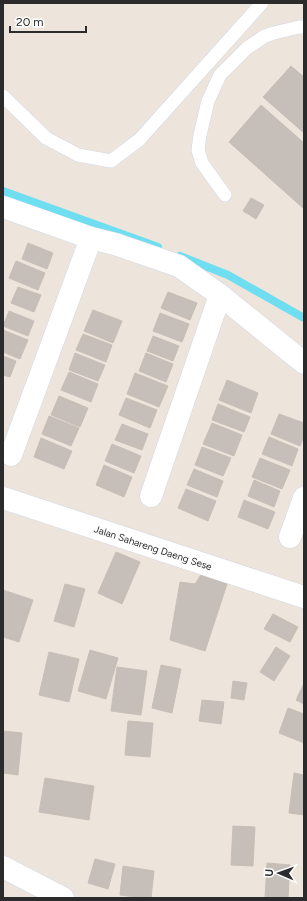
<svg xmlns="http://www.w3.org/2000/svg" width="307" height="901" font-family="Figtree,sans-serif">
<rect width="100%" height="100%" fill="#ede4dc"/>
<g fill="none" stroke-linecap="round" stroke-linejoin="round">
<g stroke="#6edef0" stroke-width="8">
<path d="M3,191L158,247"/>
<path d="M180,256L228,275L304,318"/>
</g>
</g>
<g fill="#c5beb9" stroke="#c8bfb6">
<path d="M291,66L304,77V133L263,97Z"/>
<path d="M261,105L304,143V209L229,142Z"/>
<path d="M251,198L264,205L256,219L243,211Z"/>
<path d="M28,243L53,253L47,269L22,259Z"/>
<path d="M16,261L45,273L38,290L9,278Z"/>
<path d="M18,287L41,295L34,312L11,303Z"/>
<path d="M168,292L197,303L190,320L161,308Z"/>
<path d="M93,310L122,321L113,343L84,331Z"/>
<path d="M9,311L34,321L28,336L3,326Z"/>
<path d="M160,313L189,324L182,342L153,331Z"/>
<path d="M3,330L28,340L20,359L3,352Z"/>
<path d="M83,334L112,345L106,362L76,350Z"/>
<path d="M153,336L179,346L173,361L147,351Z"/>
<path d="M75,353L105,365L98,381L69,370Z"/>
<path d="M146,353L173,364L166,382L139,371Z"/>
<path d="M3,356L16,361L10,377L3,375Z"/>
<path d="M69,372L98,384L91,402L61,390Z"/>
<path d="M135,373L168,386L159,407L127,394Z"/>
<path d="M227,380L258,393L251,413L219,400Z"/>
<path d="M59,396L88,408L80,427L51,415Z"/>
<path d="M126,398L157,410L150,428L119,415Z"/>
<path d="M218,404L250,417L244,432L212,420Z"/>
<path d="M279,414L304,423V436L300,446L271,434Z"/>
<path d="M49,416L79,428L71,446L42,434Z"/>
<path d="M212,423L242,435L234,456L203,444Z"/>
<path d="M122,424L148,434L142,450L115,440Z"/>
<path d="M269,437L298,449L292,466L262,454Z"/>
<path d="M41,438L72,451L64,469L34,457Z"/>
<path d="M112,444L141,456L134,473L105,461Z"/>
<path d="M202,447L231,458L223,476L195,465Z"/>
<path d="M260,458L290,470L282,489L252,477Z"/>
<path d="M104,465L132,477L124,497L96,485Z"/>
<path d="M194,469L223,481L217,497L187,485Z"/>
<path d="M254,480L280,491L274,507L248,496Z"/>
<path d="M186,489L216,501L208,521L178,508Z"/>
<path d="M244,500L275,512L268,529L238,517Z"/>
<path d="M116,552L140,562L122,604L98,593Z"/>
<path d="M204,570L228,581L205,651L170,640L180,582L195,584Z"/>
<path d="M65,584L85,589L74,627L54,621Z"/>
<path d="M3,590L33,600L19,642L3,637Z"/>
<path d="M273,614L298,627L290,642L264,629Z"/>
<path d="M276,647L290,656L274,681L260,672Z"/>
<path d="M90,650L118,658L106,699L78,691Z"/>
<path d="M49,652L79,659L69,702L39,695Z"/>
<path d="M161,665L181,669L172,713L152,708Z"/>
<path d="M117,667L147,671L141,715L111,711Z"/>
<path d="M233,681L247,683L244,700L231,698Z"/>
<path d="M304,683V704L296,700Z"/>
<path d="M202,700L224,702L221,724L199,721Z"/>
<path d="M288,708L304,714V743L279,733Z"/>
<path d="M128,721L153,723L150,757L125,755Z"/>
<path d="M3,731L22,733L18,775L3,773Z"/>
<path d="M294,773L304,775V815L289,813Z"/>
<path d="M45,778L94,786L89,820L39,812Z"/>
<path d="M233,826L255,827L253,866L231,865Z"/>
<path d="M95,859L115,864L108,889L88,883Z"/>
<path d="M267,863L290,865L288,898H265Z"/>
<path d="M123,866L154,871L151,898H143L120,895Z"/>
</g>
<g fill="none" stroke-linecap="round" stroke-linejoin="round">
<g stroke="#d2d7e4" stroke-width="14">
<g id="service">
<path d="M3,96L46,138L78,155L111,161L139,140L262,3"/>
<path d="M225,195L202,163L198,150L200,135L208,101L220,75L247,48L265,36L274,33L299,27H304"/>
</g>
</g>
<g stroke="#d2d7e4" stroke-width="23">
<g id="minor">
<path d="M3,207L91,238L115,244L179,266L220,295L304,363"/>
<path d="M11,455L91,238"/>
<path d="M151,496L220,295"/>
<path id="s1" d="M3,498L304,597"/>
<path d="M290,537L304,498"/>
<path d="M3,867L63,898"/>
</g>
</g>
<use href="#service" stroke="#fff" stroke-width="13"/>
<use href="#minor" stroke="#fff" stroke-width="22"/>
</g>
<g text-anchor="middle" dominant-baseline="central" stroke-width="3" stroke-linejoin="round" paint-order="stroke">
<g font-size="10" fill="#2b2b2b" stroke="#fff">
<text stroke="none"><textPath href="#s1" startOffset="158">Jalan Sahareng Daeng Sese</textPath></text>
</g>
</g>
<rect width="307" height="901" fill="none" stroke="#2b2b2b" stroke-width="8"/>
<g transform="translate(279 873) rotate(272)" stroke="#ffffff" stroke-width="3" paint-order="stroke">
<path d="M0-3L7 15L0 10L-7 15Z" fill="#2b2b2b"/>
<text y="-6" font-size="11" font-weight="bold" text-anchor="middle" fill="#2b2b2b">U</text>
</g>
<path d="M10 26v6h76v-6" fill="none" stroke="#2b2b2b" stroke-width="2"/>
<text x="16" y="26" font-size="12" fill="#2b2b2b" stroke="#ffffff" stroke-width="3" paint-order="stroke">20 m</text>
</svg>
